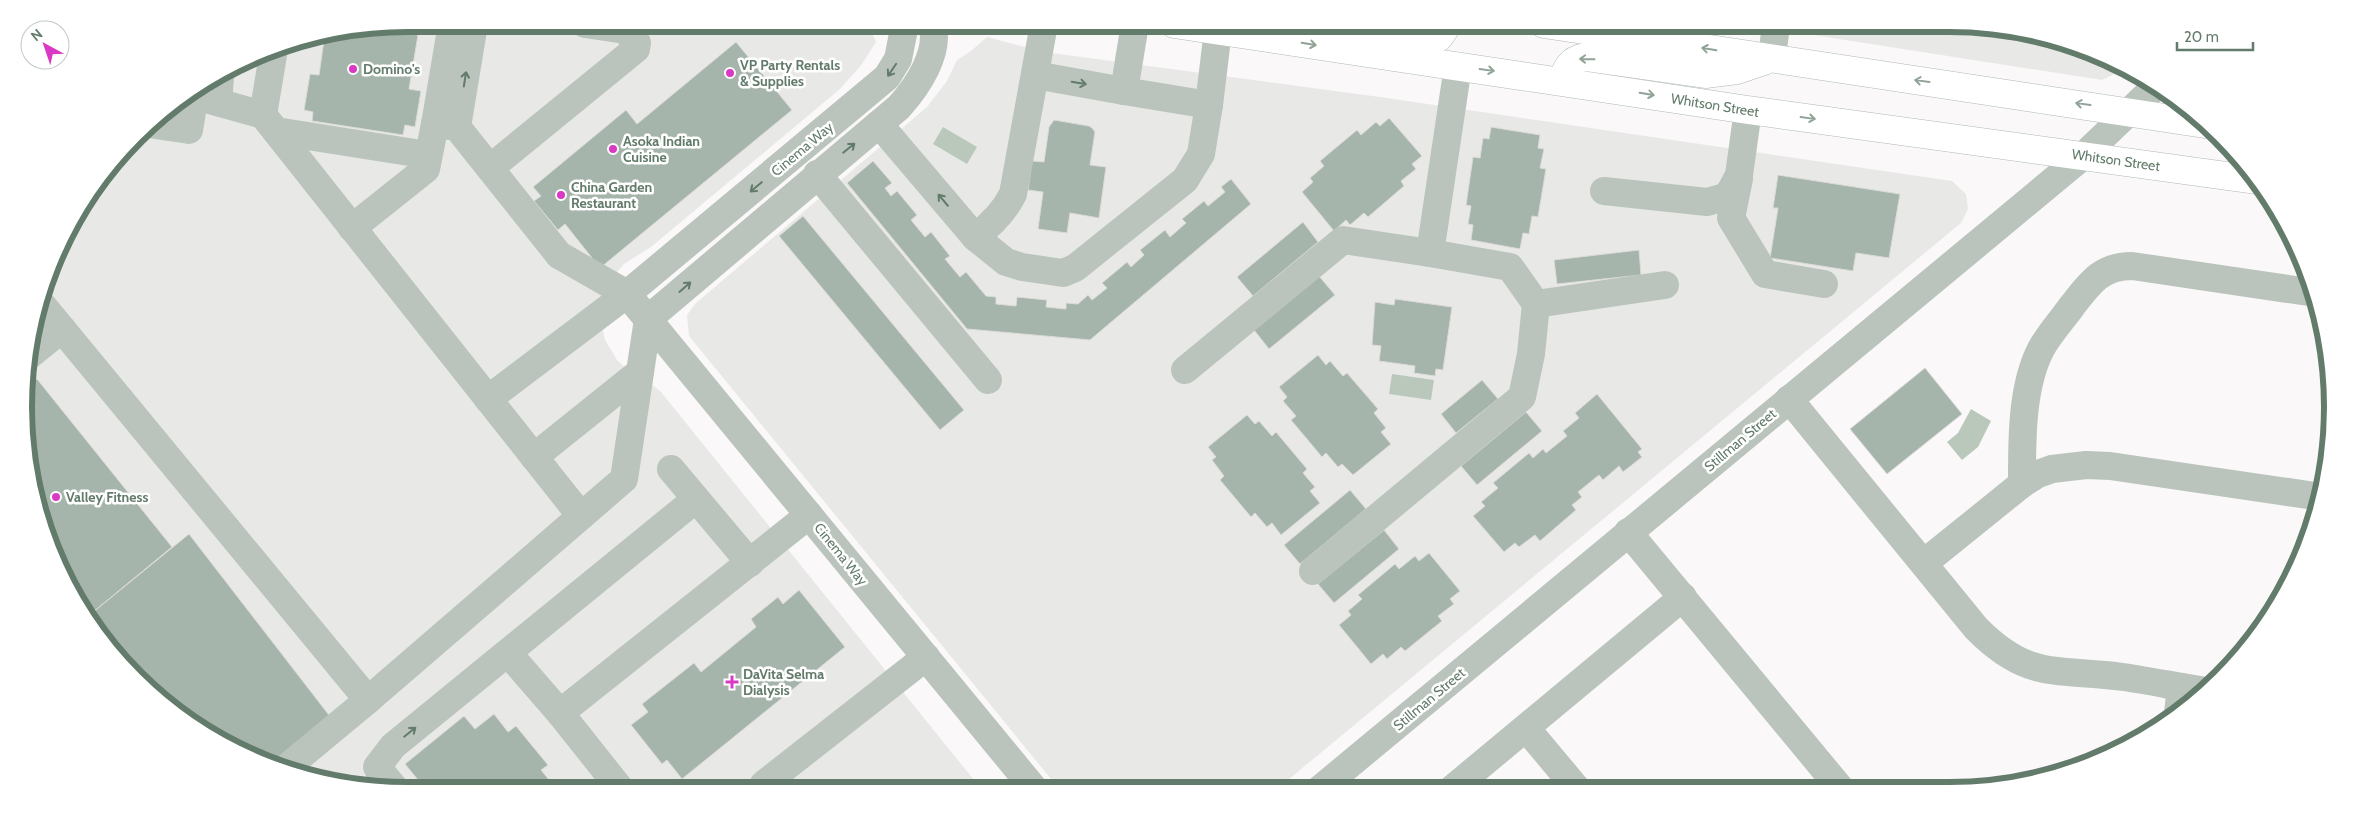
<svg xmlns="http://www.w3.org/2000/svg" width="2357" height="815" font-family="Cabin,sans-serif">
<rect width="100%" height="100%" fill="#faf8f8"/>
<g fill="#e8e9e7">
<path d="M408,24H868L876,42L862,64L840,89L651,247L624,264L616,273L601,321L605,340L617,360L630,372L649,382L661,392L982,790L408,791L308,778L194,726L136,679L89,621L37,507L25,433L27,358L63,238L103,174L154,119L261,53L333,31Z"/>
<path d="M1743,24H1950L2049,37L2119,63L2127,68L2102,80Z"/>
<path d="M987,37L1044,52L1380,97L1952,181L1966,194L1968,209L1961,223L1277,789L1060,790L689,336L687,315L696,303L927,107L947,81L957,60L971,51Z"/>
</g>
<g fill="#bac8bc">
<path d="M943,127L977,147L967,164L933,144Z"/>
<path d="M1392,374L1434,380L1431,400L1389,394Z"/>
<path d="M1971,409L1991,421L1978,447L1962,460L1947,442L1958,433Z"/>
</g>
<g fill="#a6b5ab" stroke="#dcdada">
<path d="M404,24L402,32L418,35L409,89L421,91L415,127L405,125L403,135L312,121L313,112L304,110L310,74L319,75L325,33Z"/>
<path d="M736,42L792,110L600,268L565,224L558,230L534,201L541,196L533,187L626,110L637,124Z"/>
<path d="M1389,118L1422,156L1412,164L1416,169L1401,181L1404,186L1368,217L1364,213L1350,225L1346,220L1334,231L1302,192L1313,182L1310,178L1324,166L1320,161L1357,130L1361,135L1376,122L1380,126Z"/>
<path d="M1054,120L1089,126L1092,128L1095,132L1090,165L1106,167L1099,218L1070,213L1067,233L1038,229L1043,192L1028,190L1032,161L1044,162L1049,127Z"/>
<path d="M1491,127L1540,135L1538,148L1544,149L1540,168L1546,169L1538,217L1532,216L1529,234L1523,233L1520,249L1471,240L1473,225L1468,224L1471,206L1466,205L1473,157L1480,158L1483,138L1489,139Z"/>
<path d="M873,161L892,183L885,188L891,196L897,191L917,215L911,220L925,237L931,232L950,256L945,259L960,277L966,272L986,296L996,297V304L1016,306L1017,297L1047,300L1046,307L1066,309V303L1078,304L1088,295L1092,300L1107,288L1102,283L1127,262L1131,267L1144,255L1140,250L1165,230L1170,237L1186,223L1182,219L1204,201L1208,206L1225,192L1221,187L1231,179L1251,204L1090,340L967,329L847,183Z"/>
<path d="M1778,175L1900,194L1889,258L1856,253L1853,271L1770,258L1778,208H1773Z"/>
<path d="M803,216L964,410L940,430L779,236Z"/>
<path d="M1303,222L1318,242L1253,296L1237,277Z"/>
<path d="M1639,250L1641,275L1557,284L1554,260Z"/>
<path d="M1319,276L1335,295L1269,349L1254,330Z"/>
<path d="M1395,299L1452,307L1443,370L1436,369L1435,376L1414,373L1415,366L1379,361L1381,346L1372,345L1375,302L1394,305Z"/>
<path d="M1318,355L1326,365L1330,361L1343,376L1347,373L1378,409L1374,413L1386,428L1381,432L1391,444L1353,475L1342,464L1338,467L1326,453L1322,457L1291,420L1296,416L1283,401L1287,397L1279,387Z"/>
<path d="M1925,368L1962,414L1887,474L1850,429Z"/>
<path d="M37,379L172,547L87,617L37,507L25,433L26,388Z"/>
<path d="M1482,380L1498,399L1456,433L1441,414Z"/>
<path d="M1597,394L1642,449L1638,452L1642,457L1623,472L1619,466L1603,480L1599,475L1578,492L1582,497L1572,505L1576,510L1540,541L1535,535L1519,547L1515,543L1504,552L1473,516L1485,506L1481,502L1498,488L1493,483L1529,453L1533,458L1543,449L1546,453L1567,436L1563,431L1579,418L1575,413Z"/>
<path d="M1526,412L1542,431L1477,485L1461,466Z"/>
<path d="M1247,415L1255,424L1259,421L1272,436L1276,432L1307,469L1303,473L1315,487L1310,491L1320,503L1281,535L1272,523L1267,527L1255,513L1251,517L1220,480L1224,476L1212,460L1216,457L1208,447Z"/>
<path d="M1350,490L1366,509L1300,564L1284,545Z"/>
<path d="M1384,530L1399,549L1334,603L1318,584Z"/>
<path d="M189,534L332,719L277,764L194,726L136,679L87,617Z"/>
<path d="M1429,553L1460,591L1450,599L1454,604L1438,616L1442,621L1405,651L1401,647L1387,659L1383,654L1371,664L1339,625L1351,615L1348,611L1362,599L1358,595L1395,564L1399,569L1415,556L1419,561Z"/>
<path d="M799,590L845,647L682,779L667,760L662,764L631,725L648,712L642,704L694,663L701,672L756,627L751,619L778,597L783,604Z"/>
<path d="M494,714L508,732L516,726L548,765L541,770L558,791H427L405,764L464,716L475,729Z"/>
</g>
<g fill="none" stroke-linecap="round" stroke-linejoin="round">
<g stroke="#afb9b2" stroke-width="29">
<g id="major">
<path d="M1174,24L1748,110L2256,180"/>
<path d="M1335,24C1370,27 1404,37 1439,37L1448,24"/>
<path d="M1544,24L2205,124"/>
<path d="M1562,81C1567,68 1570,60 1585,57L1705,74L1737,70L1764,61"/>
</g>
</g>
<g stroke="#bac4bd" stroke-width="28">
<path d="M905,24L898,59L887,77L627,294L1035,790"/>
<path d="M1044,24L1013,194C1004,212 991,225 975,237L1006,262L1022,267L1063,273L1075,268L1185,180L1201,154L1209,105"/>
<path d="M1135,24L1124,91L1209,105L1218,30"/>
<path d="M1772,58L1776,24"/>
<path d="M1035,75L1124,91"/>
<path d="M195,96L263,115L581,516"/>
<path d="M218,101L220,78"/>
<path d="M263,115L274,49"/>
<path d="M149,124L189,130L195,94"/>
<path d="M435,124L452,24"/>
<path d="M879,124L975,237"/>
<path d="M457,127L474,24"/>
<path d="M276,131L428,155"/>
<path d="M490,168L636,49L637,43L625,30L585,24"/>
<path d="M817,174L988,380"/>
<path d="M1739,179L1731,218L1765,274L1824,284"/>
<path d="M1604,191L1707,202L1725,197L1731,190L1739,175L1748,110"/>
<path d="M352,228L426,169L435,124L457,127L559,255L627,294L488,399"/>
<path d="M1536,304L1665,285"/>
<path d="M43,306L368,700L624,479L648,319"/>
<path d="M648,319L899,107C917,87 941,52 932,24"/>
<path d="M27,357L62,329"/>
<path d="M1185,370L1343,240L1430,253L1458,66"/>
<path d="M1789,399L1976,628C2028,681 2057,668 2123,677C2151,681 2179,687 2206,691"/>
<path d="M534,457L640,372"/>
<path d="M671,469L750,563"/>
<path d="M2022,484C2022,443 2021,387 2041,349C2049,334 2062,320 2072,306C2090,283 2101,266 2132,266L2315,293"/>
<path d="M1628,532L1840,788"/>
<path d="M1924,563L2022,484L2038,474L2052,469L2086,465L2110,466L2322,497"/>
<path d="M1313,571L1522,397L1531,354L1536,304L1510,267L1430,253"/>
<path d="M508,653L560,713"/>
<path d="M2178,713L2181,687"/>
<path d="M1526,728L1577,789"/>
<path d="M286,768L368,700"/>
<path d="M1320,789L2083,156L2156,86"/>
<path d="M1452,789L1683,597"/>
<path d="M396,790L377,767L393,746L696,499"/>
<path d="M622,791L560,713L809,515"/>
<path d="M766,791L764,784L926,657"/>
</g>
<use href="#major" stroke="#fff" stroke-width="28"/>
</g>
<defs><path id="oneway-shaft" d="M-6 0H5M1.5-3L5.5 0L1.5 3" fill="none" stroke-width="1.6" stroke-linecap="round" stroke-linejoin="round" transform="scale(1.25)"/></defs>
<g stroke="#91a397">
<use href="#oneway-shaft" transform="translate(1309 44) rotate(9)"/>
<use href="#oneway-shaft" transform="translate(1709 49) rotate(-171)"/>
<use href="#oneway-shaft" transform="translate(1587 59) rotate(-179)"/>
<use href="#oneway-shaft" transform="translate(1487 70) rotate(8)"/>
<use href="#oneway-shaft" transform="translate(1922 81) rotate(-172)"/>
<use href="#oneway-shaft" transform="translate(1647 94) rotate(9)"/>
<use href="#oneway-shaft" transform="translate(2083 104) rotate(-172)"/>
<use href="#oneway-shaft" transform="translate(1808 118) rotate(8)"/>
</g>
<g stroke="#627b6a">
<use href="#oneway-shaft" transform="translate(892 70) rotate(124)"/>
<use href="#oneway-shaft" transform="translate(465 79) rotate(-81)"/>
<use href="#oneway-shaft" transform="translate(1079 83) rotate(10)"/>
<use href="#oneway-shaft" transform="translate(849 148) rotate(-39)"/>
<use href="#oneway-shaft" transform="translate(756 187) rotate(140)"/>
<use href="#oneway-shaft" transform="translate(943 200) rotate(-130)"/>
<use href="#oneway-shaft" transform="translate(685 287) rotate(-41)"/>
<use href="#oneway-shaft" transform="translate(410 732) rotate(-39)"/>
</g>
<g fill="#d939c3" stroke="#fff" stroke-width="2">
<circle cx="353" cy="69" r="5"/>
<circle cx="730" cy="73" r="5"/>
<circle cx="613" cy="149" r="5"/>
<circle cx="561" cy="195" r="5"/>
<circle cx="56" cy="497" r="5"/>
<path d="M729.5 674.5h5v5h5v5h-5v5h-5v-5h-5v-5h5z"/>
</g>
<g text-anchor="middle" dominant-baseline="central" stroke-width="5" stroke-linejoin="round" paint-order="stroke">
<g font-size="14" font-weight="bold" fill="#627b6a" stroke="#fff" text-anchor="start">
<text x="740" y="65">VP Party Rentals<tspan x="740" dy="16">&amp; Supplies</tspan></text>
<text x="363" y="69">Domino's</text>
<text x="623" y="141">Asoka Indian<tspan x="623" dy="16">Cuisine</tspan></text>
<text x="571" y="187">China Garden<tspan x="571" dy="16">Restaurant</tspan></text>
<text x="66" y="497">Valley Fitness</text>
<text x="743" y="674">DaVita Selma<tspan x="743" dy="16">Dialysis</tspan></text>
</g>
<g font-size="14" fill="#627b6a" stroke="#fff">
<text transform="translate(1715 105) rotate(9)">Whitson Street</text>
<text transform="translate(802 149) rotate(-40)">Cinema Way</text>
<text transform="translate(2116 160) rotate(8)">Whitson Street</text>
<text transform="translate(1740 440) rotate(-40)">Stillman Street</text>
<text transform="translate(841 554) rotate(51)">Cinema Way</text>
<text transform="translate(1429 699) rotate(-40)">Stillman Street</text>
</g>
</g>
<path d="M0 0H2357V815H0ZM407 32H1949A375 375 0 0 1 2324 407V407A375 375 0 0 1 1949 782H407A375 375 0 0 1 32 407V407A375 375 0 0 1 407 32Z" fill="#fff" fill-rule="evenodd"/>
<path fill="none" stroke="#627b6a" stroke-width="6" d="M407 32H1949A375 375 0 0 1 2324 407V407A375 375 0 0 1 1949 782H407A375 375 0 0 1 32 407V407A375 375 0 0 1 407 32Z"/>
<g transform="translate(45 45) rotate(320)"><circle r="24" fill="#ffffff" stroke="#c0cac3"/>
<path d="M0-4L9 19L0 12L-9 19Z" fill="#d939c3"/>
<text y="-8" font-size="14" font-weight="bold" text-anchor="middle" fill="#627b6a">N</text>
</g>
<path d="M2177 42v8h76v-8" fill="none" stroke="#627b6a" stroke-width="2.5"/>
<text x="2184" y="42" font-size="15" fill="#627b6a" stroke="#ffffff" stroke-width="4" paint-order="stroke">20 m</text>
</svg>
